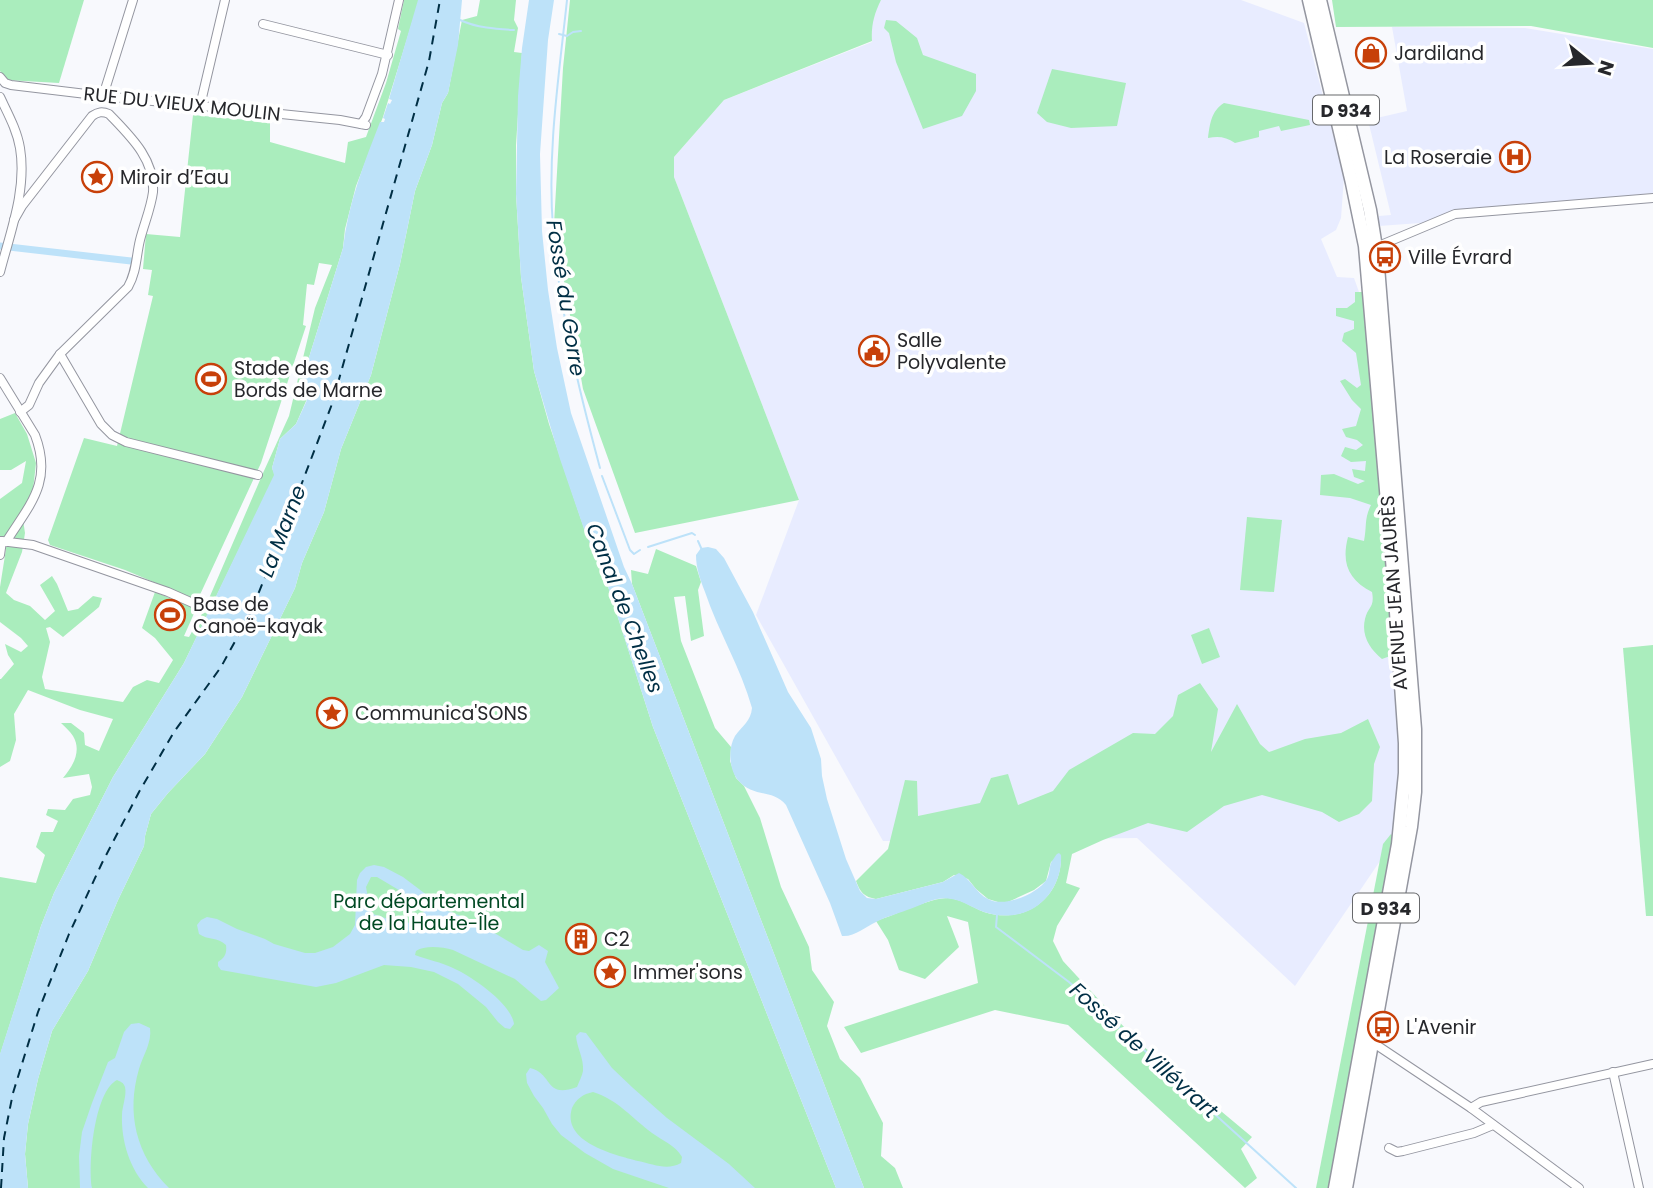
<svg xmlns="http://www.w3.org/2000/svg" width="1653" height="1188" font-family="Poppins,sans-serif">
<rect width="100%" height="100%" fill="#f8f9fd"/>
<g fill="#e8ecff">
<path d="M881,0H1241L1304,23L1344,177L1341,218L1336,230L1321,239L1337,277L1354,278L1359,292H1364L1393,655L1402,731L1395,839L1295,986L1137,838L883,841L756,615L799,500L674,177V157L724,100L872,42L871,28L875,11Z"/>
<path d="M1392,27L1525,28L1653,49V193L1455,214L1434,222L1379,226V216L1391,215L1368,120L1407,111Z"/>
</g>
<g fill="#aaedbd">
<path d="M0,0H84L59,83L6,80L0,71Z"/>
<path d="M404,0H419L383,117L356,186L345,229L343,248L302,380L307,399L296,424L280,439L272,468L275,475L184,663L113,777L54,893L41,926L0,1055V877L36,883L45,855L36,847L41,832H53L58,821L46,815L48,809L65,810L73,799L90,795L92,787L89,774L63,778C73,766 82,751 73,736C70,731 65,727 61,723H71L84,733L85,745L99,751L113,719L80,710L28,690L14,714L16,740L10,761L0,767V679H1L14,664L8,655L5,644L21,652L28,646L21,638L0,622V587L6,549L0,546V499L22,483L26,461L11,470H0V419L15,413L27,434L36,463L33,490L22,513L25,533L22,552L6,593L14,600L30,606L45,620L55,611L40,585L52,576L57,584L68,611L78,609L93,596L102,598L99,607L63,637L50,627L46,628L50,642L42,677L45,689L123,702L133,687L147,680L159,683L173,660L155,638L142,628L155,592L196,609L184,636L189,637L204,610L263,473L289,416L315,308L332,265L319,263L314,285L307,284L303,325L306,326L261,463L198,599L189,597L125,570L50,545L48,540L84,438L117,446L153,296L148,295L152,270L143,269L146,234L180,237L193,115L270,122V142L345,163L348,142L366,137L386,83L401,31L398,29Z"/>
<path d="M480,0H516L514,20L518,28L514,52L522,53L516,145V194L521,277L534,371L549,424L585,531L604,574L653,727L836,1188H28L25,1154L28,1124L38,1079L52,1031L88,971L118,900L144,846L145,836L151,814L168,793L205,754L242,697L295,588L302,563L324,512L341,449L371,375L400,264L415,191L432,145L442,103L448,93L462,20L477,16Z"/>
<path d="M570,0H881C874,14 871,26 872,41L724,100L674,157V177L799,500L635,533L583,389L554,224L563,68Z"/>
<path d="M1332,0H1653V48L1531,26L1336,27Z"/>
<path d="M886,20L896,21L917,38L923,55L976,74V91L962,116L923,129L896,62L889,33L884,28Z"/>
<path d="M1052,69L1126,83L1117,126L1071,128L1047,122L1037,113Z"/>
<path d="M1224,103L1309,120L1310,125L1281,131L1279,126L1259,131V137L1235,143C1226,137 1219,136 1208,138C1210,124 1211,111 1224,103Z"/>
<path d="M1355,292H1364L1393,655L1382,659C1370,649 1361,636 1365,619C1368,606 1375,608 1372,592C1349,580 1341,564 1348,537L1364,541C1367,526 1364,519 1371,505L1350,498L1320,495L1321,475L1334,474L1358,484L1365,481L1354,477L1352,469L1365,471L1366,461L1351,462L1341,456L1345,447L1356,450L1363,445L1357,440L1346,437L1342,429L1356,426L1361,409L1352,400L1340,381L1345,379L1357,388L1361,385L1356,353L1342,341L1344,333L1354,329V321L1336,316V308H1347L1355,302Z"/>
<path d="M1247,517L1282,520L1274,592L1240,590Z"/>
<path d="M656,549L696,566L701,582L698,590L704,636L691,641L685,596L674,597L681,641L715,728L731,747L730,761L736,778L744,786L760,818L781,887L809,947L812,970L834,1002L827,1026L840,1059L860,1078L883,1123L881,1156L895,1168L903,1188H864L632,584L631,570L648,574Z"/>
<path d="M1209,628L1220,657L1202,664L1191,635Z"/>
<path d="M1653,645V916H1646L1623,648Z"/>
<path d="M1200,683L1218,709L1211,752L1237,704L1260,744L1269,752L1305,739L1341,733L1368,719L1380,747L1374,764L1372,801L1359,814L1339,822L1322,812L1262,795L1224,806L1187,832L1148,823L1103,840L1072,854L1066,883L1080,888L1057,926L1053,941L1063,961L1137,1041L1252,1137L1241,1149L1257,1178L1245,1188L1068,1025L995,1010L861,1053L844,1027L978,983L968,922L947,916L959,947L925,979L899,970L888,940L876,921C895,915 929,898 948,898C962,899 971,907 984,912C1024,925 1062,899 1061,855L1051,862L1046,881L1034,890L1008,902H998L988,899L976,889L968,879L954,875L943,882L876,899C864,897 860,892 856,881L888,849L905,780L917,781L918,816L980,803L991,778L1008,774L1018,805L1053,791L1069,770L1133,733L1155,734L1173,716L1178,695Z"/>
<path d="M1391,834L1395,839L1332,1188H1316L1383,844Z"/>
</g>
<g fill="#bde2f9" fill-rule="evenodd">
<path d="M418,0H462L458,45L448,93L442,103L432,145L415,191L400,264L371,375L341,449L324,512L302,563L295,588L242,697L205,754L168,793L151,814L145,836L144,846L118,900L88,971L52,1031L38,1079L28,1124L25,1154L28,1188H0V1054L41,926L54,893L113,777L184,663L274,475L272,468L280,439L296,424L307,400L302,380L343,248C348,204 364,163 380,122H384L385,119L383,118L388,103L390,104L392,100L389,99Z"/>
<path d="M529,0H554L548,40L540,154L542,231L548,290L557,348L571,413L624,567L632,584L864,1188H836L653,727L604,574L585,532L560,459L534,371L521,277L516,194L518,96L522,48Z"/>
<path d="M708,547L716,549L724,558L753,612L788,692L811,728L821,759L822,776L827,799L846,859L860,891L867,898L876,899L943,882L959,873C971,879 976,893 988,899C1004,908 1038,894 1047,879C1050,874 1049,868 1051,863C1052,861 1056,855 1057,854L1059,853L1061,855C1062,871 1056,888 1044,900C1028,916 1006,919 984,912C968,906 956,895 937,899C927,901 917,907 907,910C897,914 885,917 876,922C865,927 855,937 842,936L830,903L786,805C772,788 753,799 737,779C729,768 728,748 735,736C742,726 751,721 752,708C741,668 718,631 705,592C700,579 696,568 696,555L701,548Z"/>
<path d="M374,865L384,867L403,877L448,911L476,922L523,950L529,951L539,945L548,951L545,962L559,988L546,1000L541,1001L515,979L453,950C442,947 425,945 416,951L415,955C428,960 441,962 453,968C471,976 511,1003 514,1024L510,1029L505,1028L498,1022L486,1007L458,984L434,972L411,967L384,965L336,983L316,987L221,970L218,966V962C225,958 227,953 226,945C218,937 207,940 199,934L197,925L201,920L207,917L217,919L237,929L265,939L274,944L305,953H315L333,947L350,934L355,925L357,880L360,873L366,867ZM371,877H377L419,902L424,910L422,917L415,922L405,923L397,922L373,914L370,909L366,887Z"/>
<path d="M139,1023L150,1028C152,1043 143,1055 139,1069C126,1113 136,1155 169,1188H148C130,1170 121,1141 122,1115C122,1107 127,1095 125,1087C123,1082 121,1082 117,1080C94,1092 88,1164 92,1188H80L79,1156L82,1132L92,1103L108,1062L115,1058L124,1032L131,1024Z"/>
<path d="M580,1032L586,1033L612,1068L633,1088L667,1118L729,1164L755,1188H669L613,1169L585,1153L561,1135L552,1124L543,1108L534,1096L527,1083L526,1074L530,1068C554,1074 544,1099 577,1087C579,1082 582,1076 583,1071C584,1058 577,1048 576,1036ZM593,1092C617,1099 633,1119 652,1133C663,1141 675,1145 682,1157L681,1163C667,1171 653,1164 638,1161C615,1155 561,1142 572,1108C576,1099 583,1094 593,1092Z"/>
</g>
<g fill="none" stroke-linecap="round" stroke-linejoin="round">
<g stroke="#bde2f9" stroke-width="2">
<path d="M567,0C559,76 547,152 553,228C559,310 579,390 600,468"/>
<path d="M460,20C477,28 496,29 514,30"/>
<path d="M559,34L567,36L573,32L581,31"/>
<path d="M134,182L149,183"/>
<path d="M602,476L630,550L634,554L640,550"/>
<path d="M698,541L702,550"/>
<path d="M648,547L692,533L695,535"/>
<path d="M997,915L996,927L1069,982L1296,1188"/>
</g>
<path stroke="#bde2f9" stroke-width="7" d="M0,246L131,261"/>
<path stroke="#002f45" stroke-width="2" stroke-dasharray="9 7" stroke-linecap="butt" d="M1,1188L4,1138L13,1093L38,1012L69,934L102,863L139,792L174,732L221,667L250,614L281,538L332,404L429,61L440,0"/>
<g stroke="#9496a0" stroke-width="10">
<g id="minor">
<path d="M263,24L388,55"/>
<path d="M0,77L5,83L11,85L103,96L340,120L366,125"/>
<path d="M103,96L133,0"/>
<path d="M0,97C8,114 17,130 20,148C27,190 10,233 0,272"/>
<path d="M200,106L225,0"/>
<path d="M361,124L366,117L382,74L399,0"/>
<path d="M14,220L22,206L92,116C98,112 102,111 109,114C130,136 155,159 153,192C151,208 144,224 140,240C136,256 137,271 128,287L60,354L39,383L29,405L20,412"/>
<path d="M1376,247L1455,214L1653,198"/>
<path d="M60,354L101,424L112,435L126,442L258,475"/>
<path d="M0,378L35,435C53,482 30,504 6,542"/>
<path d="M0,541L33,545L168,592L195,604H200"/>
<path d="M0,555L2,541"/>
<path d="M1371,1040L1372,1042L1471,1108L1579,1188"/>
<path d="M1613,1072L1639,1188"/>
<path d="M1471,1108L1481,1102L1653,1064"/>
<path d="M1389,1148L1397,1152L1403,1151L1474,1133L1493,1125"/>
</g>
</g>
<g stroke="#9496a0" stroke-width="15">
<g id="primary">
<path d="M1309,0L1352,183L1365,246L1394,583L1405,743V773L1398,844L1335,1188"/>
<path d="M1320,0L1370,210L1377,254L1415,729V792L1411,827L1346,1188"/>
</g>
</g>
<use href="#minor" stroke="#fff" stroke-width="8"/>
<use href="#primary" stroke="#fff" stroke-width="12"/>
</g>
<defs>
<g id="shop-ring" transform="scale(1.575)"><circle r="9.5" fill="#fff" stroke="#c74009" stroke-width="1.5"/><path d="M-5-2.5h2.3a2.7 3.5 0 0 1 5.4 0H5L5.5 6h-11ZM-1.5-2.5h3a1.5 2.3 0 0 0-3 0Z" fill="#c74009"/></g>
<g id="hospital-ring" transform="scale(1.575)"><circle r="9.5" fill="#fff" stroke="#c74009" stroke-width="1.5"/><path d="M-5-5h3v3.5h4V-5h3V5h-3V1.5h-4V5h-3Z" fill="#c74009"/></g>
<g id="sight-ring" transform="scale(1.575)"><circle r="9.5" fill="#fff" stroke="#c74009" stroke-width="1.5"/><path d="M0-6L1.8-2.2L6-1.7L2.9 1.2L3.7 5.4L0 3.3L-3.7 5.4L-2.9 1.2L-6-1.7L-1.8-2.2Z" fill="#c74009"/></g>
<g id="bus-ring" transform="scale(1.575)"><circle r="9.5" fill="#fff" stroke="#c74009" stroke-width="1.5"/><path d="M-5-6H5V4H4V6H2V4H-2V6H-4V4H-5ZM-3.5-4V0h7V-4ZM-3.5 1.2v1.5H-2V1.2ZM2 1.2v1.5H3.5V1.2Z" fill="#c74009"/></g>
<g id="civic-ring" transform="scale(1.575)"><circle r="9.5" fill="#fff" stroke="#c74009" stroke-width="1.5"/><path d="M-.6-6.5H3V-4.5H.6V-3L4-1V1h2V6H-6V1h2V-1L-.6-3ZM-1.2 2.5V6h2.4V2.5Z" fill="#c74009"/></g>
<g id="stadium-ring" transform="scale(1.575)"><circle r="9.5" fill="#fff" stroke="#c74009" stroke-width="1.5"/><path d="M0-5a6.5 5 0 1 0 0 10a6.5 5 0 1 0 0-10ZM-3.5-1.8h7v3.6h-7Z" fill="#c74009"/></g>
<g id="building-ring" transform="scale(1.575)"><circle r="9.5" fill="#fff" stroke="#c74009" stroke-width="1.5"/><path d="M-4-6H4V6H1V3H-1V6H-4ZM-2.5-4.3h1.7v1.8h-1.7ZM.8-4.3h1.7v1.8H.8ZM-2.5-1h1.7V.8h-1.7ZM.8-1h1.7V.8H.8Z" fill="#c74009"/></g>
</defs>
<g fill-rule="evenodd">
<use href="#shop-ring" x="1371" y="53"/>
<use href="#hospital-ring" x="1515" y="157"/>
<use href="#sight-ring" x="97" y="177"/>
<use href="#bus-ring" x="1385" y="257"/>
<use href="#civic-ring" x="874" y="351"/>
<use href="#stadium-ring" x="211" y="379"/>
<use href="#stadium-ring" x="170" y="615"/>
<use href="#sight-ring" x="332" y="713"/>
<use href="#building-ring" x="581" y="939"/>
<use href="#sight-ring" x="610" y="972"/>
<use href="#bus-ring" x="1383" y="1027"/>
</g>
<g text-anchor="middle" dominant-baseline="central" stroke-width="7" stroke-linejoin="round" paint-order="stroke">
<g fill="#fff" stroke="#67686b" stroke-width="2">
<rect x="1313" y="95.5" width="66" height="29" rx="5"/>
<rect x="1353" y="893.5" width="66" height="29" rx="5"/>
</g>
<g font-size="18" font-weight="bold" fill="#26272b">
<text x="1346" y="110">D 934</text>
<text x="1386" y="908">D 934</text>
</g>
<g font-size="19" fill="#26272b" stroke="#fff" text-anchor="start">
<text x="1394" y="53">Jardiland</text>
<text x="1492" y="157" text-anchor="end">La Roseraie</text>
<text x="120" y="177">Miroir d’Eau</text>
<text x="1408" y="257">Ville Évrard</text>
<text x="897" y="340">Salle<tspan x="897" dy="22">Polyvalente</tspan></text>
<text x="234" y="368">Stade des<tspan x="234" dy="22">Bords de Marne</tspan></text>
<text x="193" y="604">Base de<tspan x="193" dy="22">Canoë-kayak</tspan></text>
<text x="355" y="713">Communica'SONS</text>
<text x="604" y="939">C2</text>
<text x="633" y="972">Immer'sons</text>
<text x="1406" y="1027">L'Avenir</text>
</g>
<g font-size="19" fill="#26272b" stroke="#fff">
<text transform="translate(182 104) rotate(6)">RUE DU VIEUX MOULIN</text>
<text transform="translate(1394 593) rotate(-94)">AVENUE JEAN JAURÈS</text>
</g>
<g font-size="19" fill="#004923" stroke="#fff">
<text x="429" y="901">Parc départemental<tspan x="429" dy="22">de la Haute-Île</tspan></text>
</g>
<g font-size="21" font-style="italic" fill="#002f45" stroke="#fff">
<text transform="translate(566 298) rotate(81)">Fossé du Gorre</text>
<text transform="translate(282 531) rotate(-69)">La Marne</text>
<text transform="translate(625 608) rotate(69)">Canal de Chelles</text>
<text transform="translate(1144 1050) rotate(42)">Fossé de Villévrart</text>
</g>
</g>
<g transform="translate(1590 63) rotate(108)" stroke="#ffffff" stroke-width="5" paint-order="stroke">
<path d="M0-5L12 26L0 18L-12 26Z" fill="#26272b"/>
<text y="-10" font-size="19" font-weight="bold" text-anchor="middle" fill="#26272b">N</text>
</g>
</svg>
